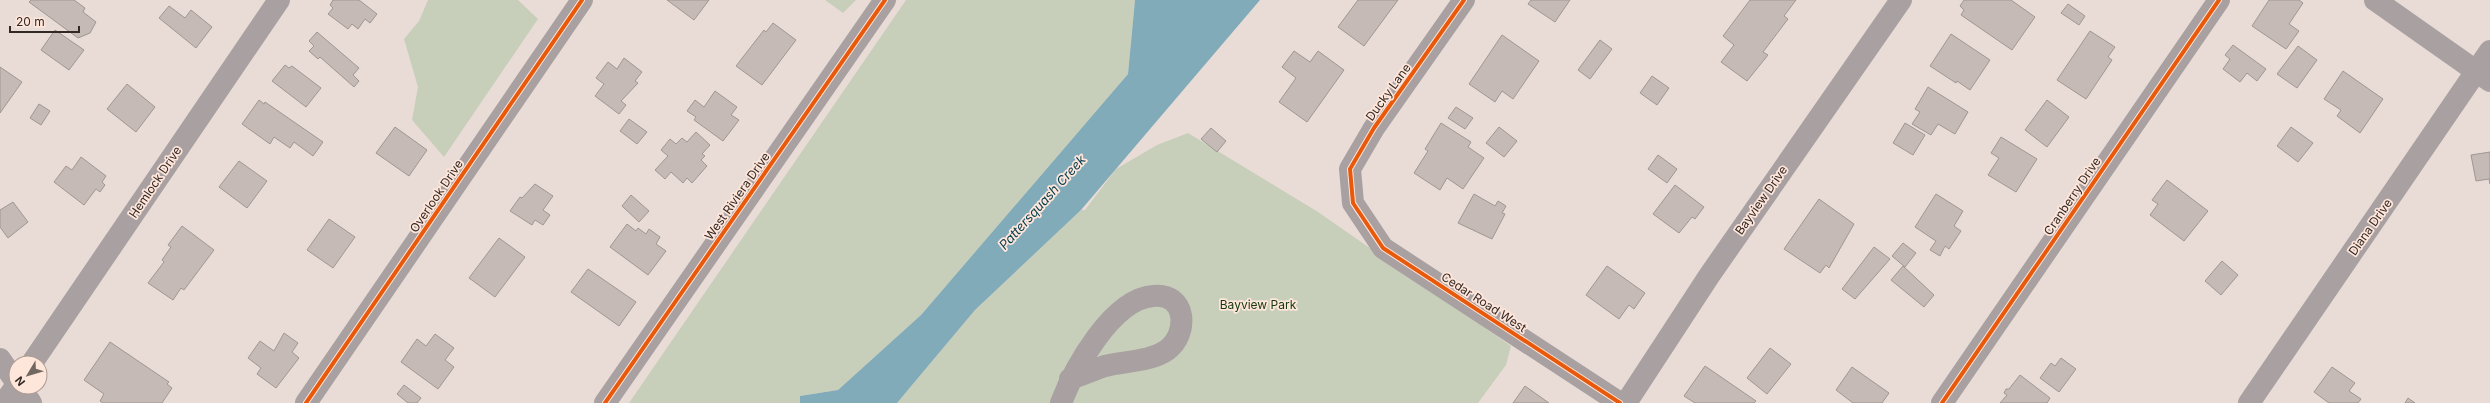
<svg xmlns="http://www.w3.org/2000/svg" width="2490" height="403" font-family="Inter,sans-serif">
<rect width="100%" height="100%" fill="#e9dcd6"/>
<g fill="#c7cfbb">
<path d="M428,0H518L538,19L444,157L412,120L418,87L404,39L419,21Z"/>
<path d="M825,0H856L843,13Z"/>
<path d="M906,0H1135L1128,74L921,315L838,390L800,396V403H629Z"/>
<path d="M1188,133L1318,212L1511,346L1506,365L1478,403H897L975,310L1081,210H1085L1116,169L1157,145Z"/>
</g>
<path fill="#81abb9" d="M1135,0H1260L1081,210L975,310L897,403H800V396L838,390L921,315L1128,74Z"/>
<g fill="#c5bab6" stroke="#a09792">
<path d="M31,0H74L85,8L83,12L96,22L90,33L78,38L29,2Z"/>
<path d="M333,0H359L377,14L370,23L365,19L358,29L352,24L348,29L328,14L333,8L330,5Z"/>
<path d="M667,0H709L694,20Z"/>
<path d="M1358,0H1398L1364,46L1338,27Z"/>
<path d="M1531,0H1570L1555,22L1528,4Z"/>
<path d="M1750,0H1796L1784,16L1788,19L1763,52L1768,55L1747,81L1721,62L1734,45L1723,36Z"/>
<path d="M1964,0H2011L2035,17L2012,50L1961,15L1964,10L1960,6Z"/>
<path d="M2269,0H2299L2303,3L2289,24L2299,31L2286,49L2252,26Z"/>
<path d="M2068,4L2085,16L2079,25L2061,13Z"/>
<path d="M169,6L185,18L191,10L212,27L196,48L159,18Z"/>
<path d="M773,23L796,40L762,85L736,66L764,30L766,32Z"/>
<path d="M55,30L84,50L69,70L41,50Z"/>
<path d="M2090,31L2115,47L2108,57L2112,60L2086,99L2057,80Z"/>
<path d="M317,32L359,68L353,75L359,81L354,87L320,57L318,59L309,51L314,46L309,41Z"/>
<path d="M1951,34L1990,60L1970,90L1957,81L1956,83L1930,66Z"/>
<path d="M1502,35L1539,61L1513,99L1502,91L1495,102L1469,84Z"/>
<path d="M1600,40L1612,49L1590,79L1578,70Z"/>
<path d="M2233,45L2266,69L2257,81L2247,73L2240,82L2223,69L2230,59L2225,55Z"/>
<path d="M2298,46L2317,60L2297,88L2277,74Z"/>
<path d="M1294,51L1310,62L1318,51L1344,70L1307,122L1279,102L1296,78L1282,67Z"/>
<path d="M624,58L642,72L635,81L638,83L621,101L626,105L619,114L595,96L604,84L596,78L608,62L617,69Z"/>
<path d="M285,65L289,68L292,66L321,88L306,107L272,81Z"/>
<path d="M0,67L22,82L0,113Z"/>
<path d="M2343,71L2383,99L2360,133L2337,116L2341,110L2324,99Z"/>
<path d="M1652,76L1669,88L1657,105L1640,93Z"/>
<path d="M127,84L155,107L136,132L107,109Z"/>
<path d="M1928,87L1968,112L1955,134L1938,124L1931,135L1912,124L1920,112L1915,109Z"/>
<path d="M715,91L737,107L731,115L739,120L723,141L694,120L696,117L687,111L695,100L704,107Z"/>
<path d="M259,100L264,104L265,102L323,142L313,156L294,142L290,148L274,137L270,144L242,124Z"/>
<path d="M2047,100L2069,117L2047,147L2025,130Z"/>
<path d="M39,104L50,111L41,125L30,118Z"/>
<path d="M1456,107L1473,118L1465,129L1448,118Z"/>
<path d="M629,119L647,132L637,144L620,131Z"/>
<path d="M1441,123L1471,142L1468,147L1484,158L1463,189L1447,178L1440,190L1414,173L1428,151L1425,149Z"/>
<path d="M1905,123L1925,135L1913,155L1893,143Z"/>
<path d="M395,127L427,150L409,176L376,153Z"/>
<path d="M1499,127L1517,141L1504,157L1486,143Z"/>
<path d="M2291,127L2313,143L2298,162L2277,146Z"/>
<path d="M1211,128L1226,141L1217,152L1201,139Z"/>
<path d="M696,132L710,145L702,154L705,156L701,160L707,166L692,183L687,178L683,183L671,172L665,179L655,170L668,156L661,150L670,139L676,144L682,138L687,142Z"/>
<path d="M2001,137L2037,159L2016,192L1988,175L1999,158L1991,153Z"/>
<path d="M2490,152V184L2489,179L2476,181L2471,155Z"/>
<path d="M1658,155L1677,169L1667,183L1648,169Z"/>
<path d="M81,157L106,176L102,182L105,185L100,192L96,189L84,205L54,182L66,166L72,170Z"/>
<path d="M239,161L267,181L247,208L219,187Z"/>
<path d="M2167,180L2208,211L2184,241L2150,215L2158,204L2152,200Z"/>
<path d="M535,184L553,196L543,210L550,215L543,225L535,220L532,225L510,211L520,197L522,198Z"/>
<path d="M1675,185L1704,207L1695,219L1692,217L1679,233L1653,214Z"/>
<path d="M1474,194L1495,206L1498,201L1506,206L1502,213L1505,214L1492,239L1458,223Z"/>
<path d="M1936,194L1963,211L1954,226L1961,231L1949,249L1945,246L1940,256L1930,250L1936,241L1915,227Z"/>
<path d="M631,195L649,211L639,222L622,206Z"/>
<path d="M1819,199L1854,224L1829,268L1826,265L1820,273L1784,249Z"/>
<path d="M13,202L28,222L8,238L0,227V210Z"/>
<path d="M329,219L355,237L333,268L307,250Z"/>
<path d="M627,224L636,231L638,228L646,234L649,229L660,237L656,244L666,251L648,275L610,247Z"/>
<path d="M182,226L214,250L184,290L181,288L173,300L148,283L164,262L162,260L171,247L168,245Z"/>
<path d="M499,238L525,257L495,297L469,278Z"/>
<path d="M1903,243L1916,253L1905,267L1892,256Z"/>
<path d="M1874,247L1890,259L1855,299L1842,289Z"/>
<path d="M2222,261L2238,275L2221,295L2205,281Z"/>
<path d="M1607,266L1645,293L1634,309L1629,305L1619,319L1586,295Z"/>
<path d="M1903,266L1934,295L1924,307L1891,280Z"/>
<path d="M588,269L636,302L619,326L571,292Z"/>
<path d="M284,333L298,343L292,352L299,358L276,388L257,374L261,368L248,358L260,341L274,351Z"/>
<path d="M435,334L454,348L445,360L454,367L438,389L401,362L417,339L426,346Z"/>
<path d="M110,342L169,382L167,384L172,388L162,403H103L100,401L104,394L84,380Z"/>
<path d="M1770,348L1791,364L1767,394L1747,378Z"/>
<path d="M2061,358L2076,369L2059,392L2040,378L2051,363L2055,366Z"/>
<path d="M1705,366L1756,401L1754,403H1695L1684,396Z"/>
<path d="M1852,367L1889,393L1882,403H1853L1836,390Z"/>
<path d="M2332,367L2355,383L2349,391L2361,399L2358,403H2329L2314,392Z"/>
<path d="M2020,375L2050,398L2047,403H2000L2007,395L2004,393L2006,389H2009Z"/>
<path d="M404,385L421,398L417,403H408L397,394Z"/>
<path d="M1525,386L1549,403H1513Z"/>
<path d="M2408,398L2415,403H2405Z"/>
</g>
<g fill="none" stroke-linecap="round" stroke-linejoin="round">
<g stroke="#a9a0a1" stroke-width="22">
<path d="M1464,0L1374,128L1350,169L1353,203L1383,248L1620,403"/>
<path d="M2375,0L2490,81"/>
<path d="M0,359L16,382"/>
<path d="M32,363L279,0"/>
<path d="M20,387L31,403"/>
<path d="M4,403L16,386"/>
<path d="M306,403L582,0"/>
<path d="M605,403L885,0"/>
<path d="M1061,403C1074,369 1112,299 1153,296C1187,292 1189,334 1167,350C1150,362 1124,361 1105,366C1093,370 1082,375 1070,379"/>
<path d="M1626,403L1709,276L1901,0"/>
<path d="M1942,403L2219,0"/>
<path d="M2249,403L2490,51"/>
</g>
<g stroke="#ffe6db" stroke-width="6">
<g id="cycleway">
<path d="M1464,0L1374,128L1350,169L1353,203L1383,248L1620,403"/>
<path d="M306,403L582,0"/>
<path d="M605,403L885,0"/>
<path d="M1942,403L2219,0"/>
</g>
</g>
<use href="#cycleway" stroke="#e8590c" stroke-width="4"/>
</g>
<g text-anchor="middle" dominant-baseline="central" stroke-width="3.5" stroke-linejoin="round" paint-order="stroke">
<g font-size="12" fill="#322924" stroke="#ffe6db">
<text transform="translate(1388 92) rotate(-54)">Ducky Lane</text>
<text transform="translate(155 182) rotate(-56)">Hemlock Drive</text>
<text transform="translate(436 196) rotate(-56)">Overlook Drive</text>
<text transform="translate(737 196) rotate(-55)">West Riviera Drive</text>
<text transform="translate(2072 196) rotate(-56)">Cranberry Drive</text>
<text transform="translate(1761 200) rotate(-55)">Bayview Drive</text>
<text transform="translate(2370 227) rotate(-55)">Diana Drive</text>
<text transform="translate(1484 302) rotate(33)">Cedar Road West</text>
</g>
<g font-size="12" fill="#14390b" stroke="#ffe6db">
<text x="1258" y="304">Bayview Park</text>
</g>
<g font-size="13" font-style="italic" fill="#003d4d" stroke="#ffe6db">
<text transform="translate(1042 202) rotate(-48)">Pattersquash Creek</text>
</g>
</g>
<g transform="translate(28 375) rotate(232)"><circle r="19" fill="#ffe6db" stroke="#ad9a92"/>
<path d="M0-3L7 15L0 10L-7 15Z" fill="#726862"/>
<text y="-6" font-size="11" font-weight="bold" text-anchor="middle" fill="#322924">N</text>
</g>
<path d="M10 26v6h69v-6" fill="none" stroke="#322924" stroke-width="2"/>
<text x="16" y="26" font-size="12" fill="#322924" stroke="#ffe6db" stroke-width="3" paint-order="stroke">20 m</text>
</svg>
